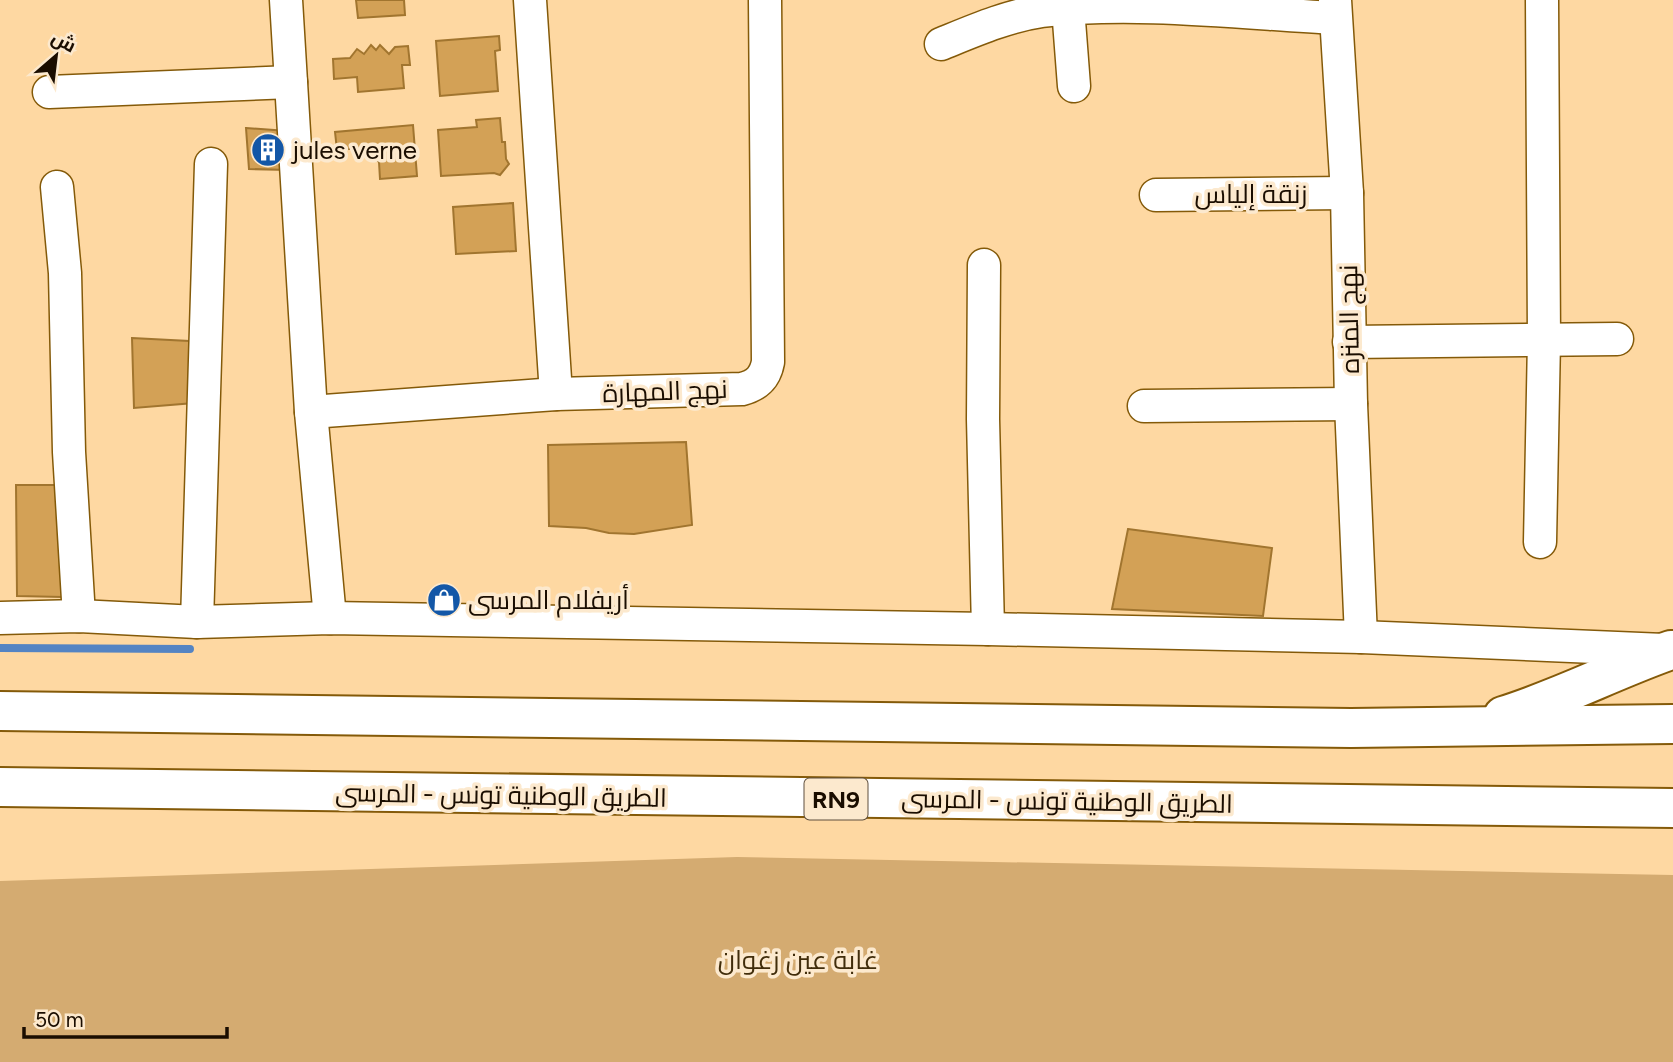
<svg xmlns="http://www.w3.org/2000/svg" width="1673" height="1062" font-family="Figtree,Cairo,sans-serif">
<rect width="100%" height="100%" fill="#fed8a2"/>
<path fill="#d4ab71" d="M737,857L1673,875V1062H0V881Z"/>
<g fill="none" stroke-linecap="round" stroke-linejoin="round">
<path stroke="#5484c3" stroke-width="8" d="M0,648L190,649"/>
</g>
<g fill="#d3a156" stroke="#a1752f" stroke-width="2">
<path d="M356,0H404L405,15L358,18Z"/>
<path d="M499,36L500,50L495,51L498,91L440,96L436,41Z"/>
<path d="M371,45L376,50L380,45L389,54L395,47L408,46L410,65H402L404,88L358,92L357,77L334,79L333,59L350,58L357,49L364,54Z"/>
<path d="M500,118L502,142H505L506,159L509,164L500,175L494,173L441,176L438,130L477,127L476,120Z"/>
<path d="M413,125L417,176L380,179L379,162L368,153L363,154L362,148L337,150L335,132Z"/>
<path d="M246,128L287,131L289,170L249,169Z"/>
<path d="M513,203L516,251L456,254L453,207Z"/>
<path d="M132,338L189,341L194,403L134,408Z"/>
<path d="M686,442L692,525L634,534L609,533L586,528L549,526L548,445Z"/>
<path d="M16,485H60L62,597L17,596Z"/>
<path d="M1128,529L1272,548L1263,616L1112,609Z"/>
</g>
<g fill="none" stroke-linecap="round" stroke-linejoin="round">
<g stroke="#845a09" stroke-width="35">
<g id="minor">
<path d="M286,0L311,412L330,618"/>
<path d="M530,0L556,394"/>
<path d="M1335,0L1347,193L1351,404L1361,637"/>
<path d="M1068,8L1074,86"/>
<path d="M941,44C973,31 1007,16 1042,11C1133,0 1243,13 1335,18"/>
<path d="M49,92L291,82"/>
<path d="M57,187L65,273L69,452L79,616"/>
<path d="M1156,195L1347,193"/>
<path d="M984,265L983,419L988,629"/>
<path d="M1349,342L1617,339"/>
<path d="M1144,406L1351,404"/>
<path d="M311,412L556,394L742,389C757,385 765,378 768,362L765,0"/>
<path d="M1540,542L1544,340L1542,0"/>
<path d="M0,618L79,616L197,622L330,618L988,629L1361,637L1664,650"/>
<path d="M197,622L211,164"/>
</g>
</g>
<g stroke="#845a09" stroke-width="42">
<g id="highway">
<path d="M0,711L1351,728L1673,724"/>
<path d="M1503,716C1561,698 1614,670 1671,650"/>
<path d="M0,787L1673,808"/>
</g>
</g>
<use href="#minor" stroke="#fff" stroke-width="32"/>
<use href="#highway" stroke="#fff" stroke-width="38"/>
</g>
<defs>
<g id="building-disc" transform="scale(1.75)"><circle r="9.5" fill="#1357a7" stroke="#fce9ce"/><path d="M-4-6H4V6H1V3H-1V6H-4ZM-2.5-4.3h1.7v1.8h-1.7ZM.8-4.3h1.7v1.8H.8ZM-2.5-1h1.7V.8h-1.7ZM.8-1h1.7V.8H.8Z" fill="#fff"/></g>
<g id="shop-disc" transform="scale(1.75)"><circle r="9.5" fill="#1357a7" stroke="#fce9ce"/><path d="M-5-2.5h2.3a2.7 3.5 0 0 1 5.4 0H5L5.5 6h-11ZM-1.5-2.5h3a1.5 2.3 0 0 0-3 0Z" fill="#fff"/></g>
</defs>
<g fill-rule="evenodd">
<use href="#building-disc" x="268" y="150"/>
<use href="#shop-disc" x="444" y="600"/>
</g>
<g text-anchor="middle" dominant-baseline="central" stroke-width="7" stroke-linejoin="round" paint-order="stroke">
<rect fill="#fce9ce" stroke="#5e4f3e" stroke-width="2" x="804.5" y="778.5" width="63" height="41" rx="5"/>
<g font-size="24" font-weight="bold" fill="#1a0d00">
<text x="836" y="799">RN9</text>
</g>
<g font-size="26" fill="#1a0d00" stroke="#fce9ce" text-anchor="start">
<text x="292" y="150">jules verne</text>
<text x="468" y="600">أريفلام المرسى</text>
</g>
<g font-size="26" fill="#1a0d00" stroke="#fce9ce">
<text x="1251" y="194">زنقة إلياس</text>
<text transform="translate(1349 319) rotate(-91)">نهج المنزه</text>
<text transform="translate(665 391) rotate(-2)">نهج المهارة</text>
<text transform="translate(501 795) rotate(1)">الطريق الوطنية تونس - المرسى</text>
<text transform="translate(1067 801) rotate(1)">الطريق الوطنية تونس - المرسى</text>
</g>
<g font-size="26" fill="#412d0b" stroke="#fce9ce">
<text x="798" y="960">غابة عين زغوان</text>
</g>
</g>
<g transform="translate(56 56) rotate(28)" stroke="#fce9ce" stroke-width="5" paint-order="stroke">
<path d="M0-5L12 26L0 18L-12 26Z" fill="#1a0d00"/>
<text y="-10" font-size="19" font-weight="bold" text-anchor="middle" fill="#1a0d00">ش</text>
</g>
<path d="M24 1027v10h203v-10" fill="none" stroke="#1a0d00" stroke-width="3.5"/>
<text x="35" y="1027" font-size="21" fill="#1a0d00" stroke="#fce9ce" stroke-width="5" paint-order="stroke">50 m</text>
</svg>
